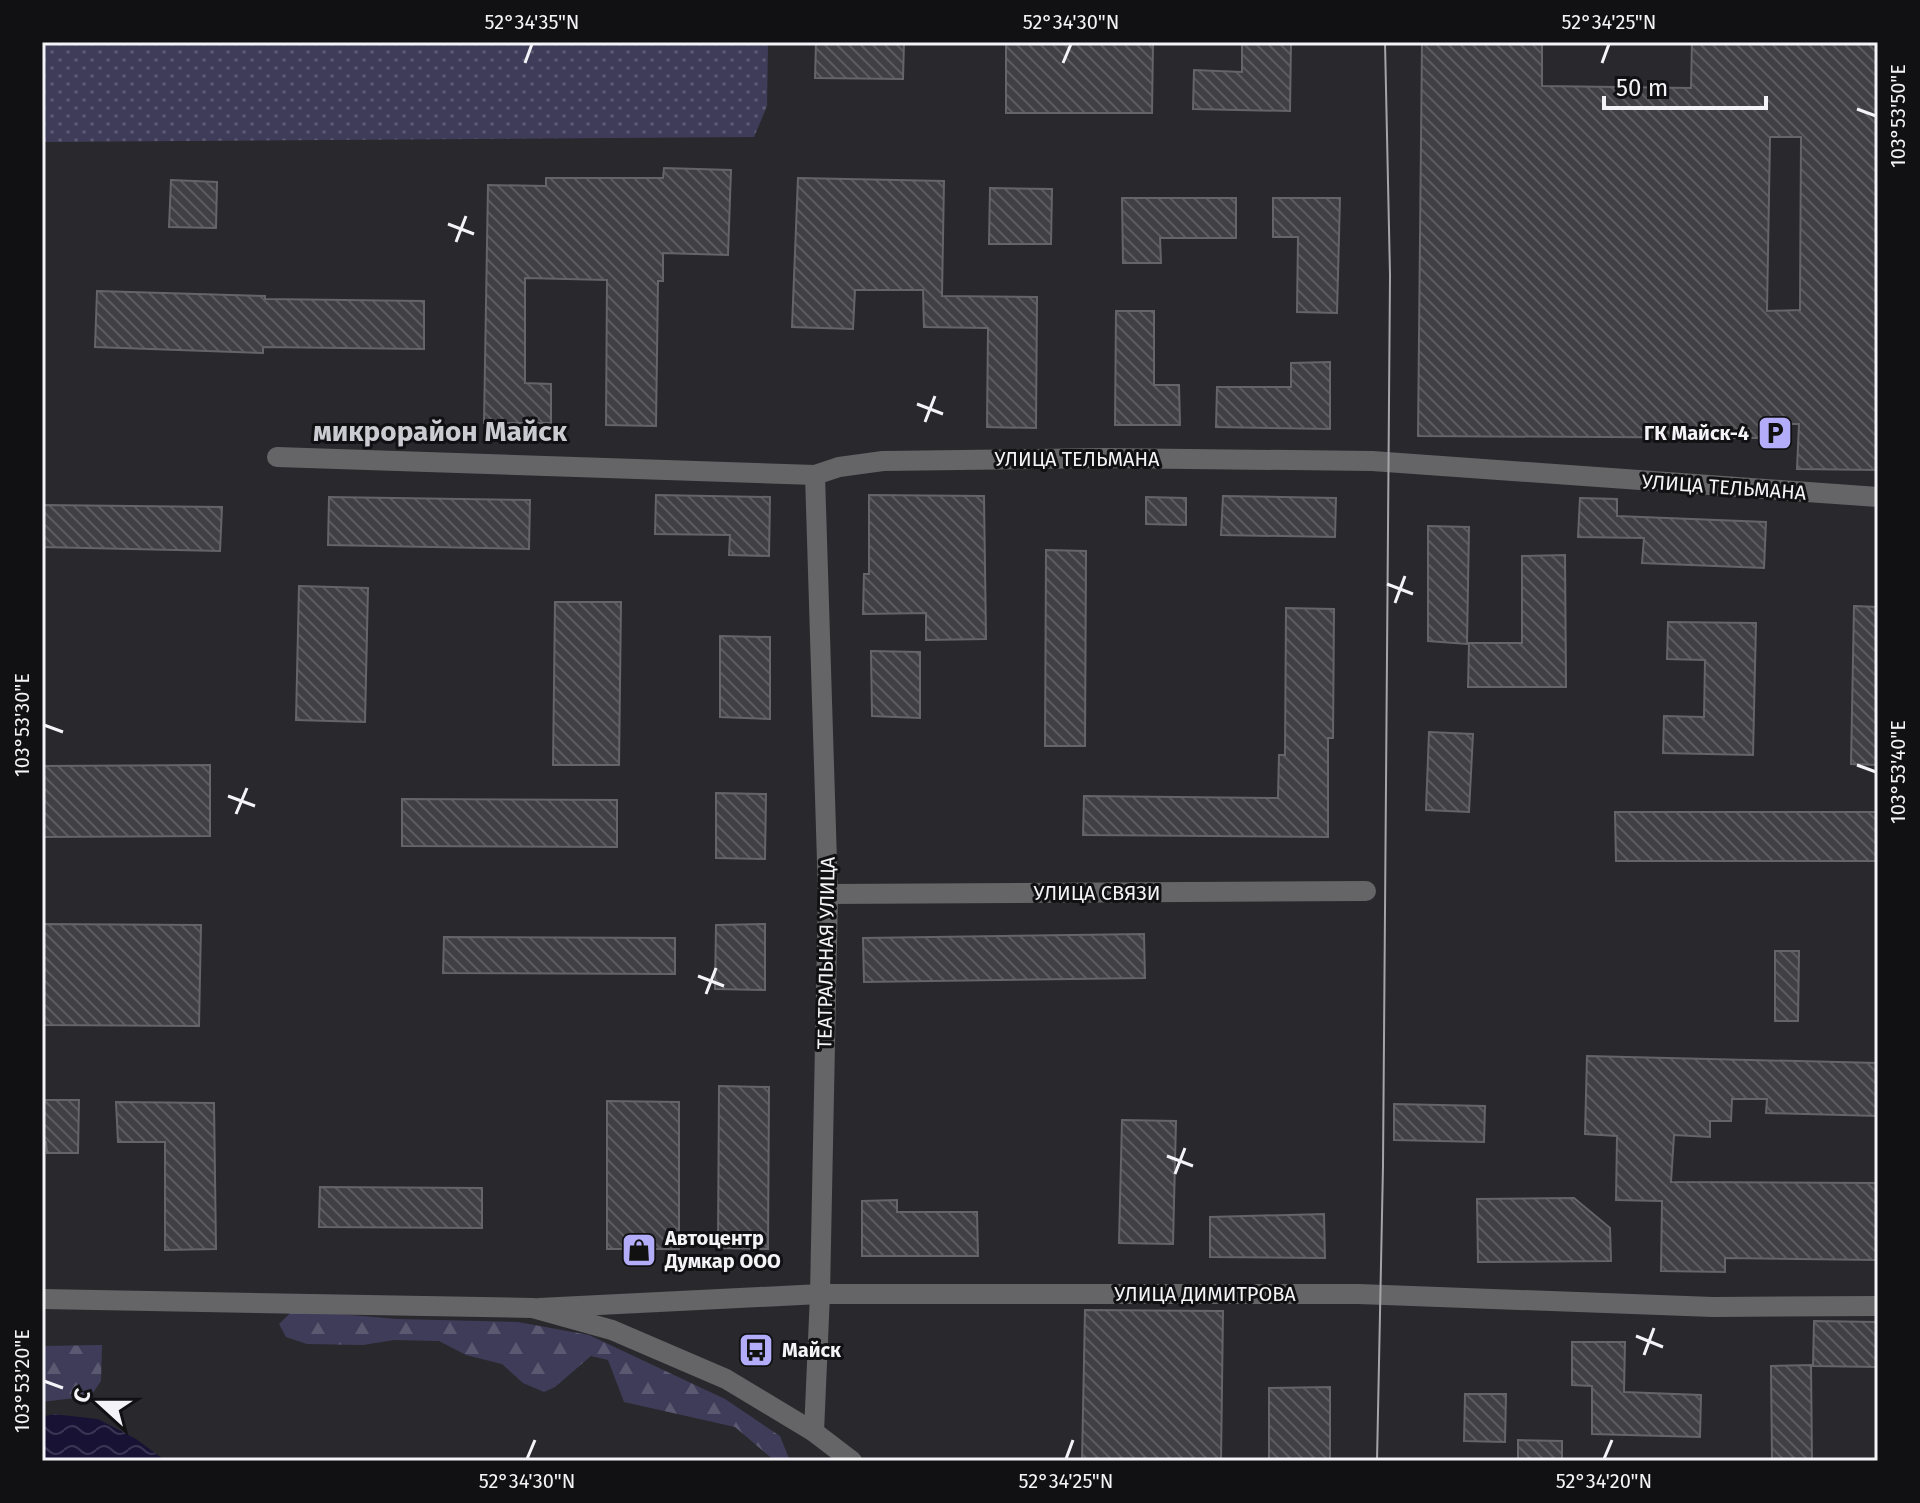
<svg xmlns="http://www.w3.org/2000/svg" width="1920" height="1503" font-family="'Fira Sans',sans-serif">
<defs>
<pattern id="forest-firs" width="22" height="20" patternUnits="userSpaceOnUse" patternTransform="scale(2)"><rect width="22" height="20" fill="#3f3c59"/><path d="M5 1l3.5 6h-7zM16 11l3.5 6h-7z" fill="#5b5972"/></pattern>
<pattern id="garden-dots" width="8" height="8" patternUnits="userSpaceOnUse" patternTransform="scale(2)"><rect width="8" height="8" fill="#3f3c59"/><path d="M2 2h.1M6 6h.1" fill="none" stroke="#5b5972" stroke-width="1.8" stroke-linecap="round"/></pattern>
<pattern id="water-waves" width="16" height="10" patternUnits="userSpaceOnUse" patternTransform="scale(2)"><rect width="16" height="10" fill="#181234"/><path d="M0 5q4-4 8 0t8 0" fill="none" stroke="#3a3552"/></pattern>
<pattern id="building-back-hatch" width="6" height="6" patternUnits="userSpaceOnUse" patternTransform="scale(2)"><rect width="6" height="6" fill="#3f3f44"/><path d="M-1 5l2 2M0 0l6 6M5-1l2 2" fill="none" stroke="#5b5b60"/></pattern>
</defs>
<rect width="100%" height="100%" fill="#29282d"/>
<g fill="url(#forest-firs)">
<path d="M293,1310L397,1319L518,1322L589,1335L725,1399L780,1436L790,1461H775L735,1427L624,1402L608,1360L591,1356L555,1387L544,1392L523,1383L502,1364L466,1355L439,1341L394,1340L363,1345L307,1344L286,1337L279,1324Z"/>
<path d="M102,1345L101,1381L91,1396L42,1402V1346Z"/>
</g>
<path fill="url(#garden-dots)" d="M42,42H768L767,106L754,137L42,142Z"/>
<path fill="url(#water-waves)" d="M53,1414L98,1419L136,1439L166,1461H42V1417Z"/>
<g fill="url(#building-back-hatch)" stroke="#646469" stroke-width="2" fill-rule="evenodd">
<path d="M816,42H904L903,79L815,78Z"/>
<path d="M1006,42H1153L1152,113H1006Z"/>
<path d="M1242,42H1291L1290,111L1193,109L1194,70L1242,72Z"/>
<path d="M1422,42H1542V86L1691,88L1692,42H1878V470L1797,469L1799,424H1759V438L1418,436ZM1770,137H1801L1800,310L1767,311Z"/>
<path d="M664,168L731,170L728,255L663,253V281H658L656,426L606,425L607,280L525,278V383L551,384V423H484L488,185L546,186V178H663Z"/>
<path d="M798,178L944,181L942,296L1037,297L1036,428L987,427L988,328L924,327L923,290H855L853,329L792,327Z"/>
<path d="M171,180L217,182L216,228L169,227Z"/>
<path d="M990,188L1052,189L1051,244H989Z"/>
<path d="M1122,198H1236V238H1160L1161,263H1123Z"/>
<path d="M1273,198H1340L1337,313L1297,312L1298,237H1273Z"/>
<path d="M97,291L265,296V299L424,301V349L263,347V353L95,347Z"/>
<path d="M1116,311H1154V385H1179L1180,425H1115Z"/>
<path d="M1330,362V429L1216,427L1217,387H1291V363Z"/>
<path d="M656,495L770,497L769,556L729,555L730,535L655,534Z"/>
<path d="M869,495L984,496L986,639L926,640V613L863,614L864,574H869Z"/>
<path d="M1223,496L1336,498L1335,537L1221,535Z"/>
<path d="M329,497L530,500L529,549L328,545Z"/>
<path d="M1146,497L1186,498V525L1146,524Z"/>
<path d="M1580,498L1617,499V516L1766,522L1764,568L1642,563L1644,538L1578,537Z"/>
<path d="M42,505L222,507L220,551L42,547Z"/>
<path d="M1428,526L1469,527L1467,644L1428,641Z"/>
<path d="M1046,550L1086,551L1085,746H1045Z"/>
<path d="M1565,555L1566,687H1468L1469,643H1522V556Z"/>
<path d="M299,586L368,588L365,722L296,720Z"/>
<path d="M555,602H621L619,765H553Z"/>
<path d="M1854,606L1878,607V765L1851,764Z"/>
<path d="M1286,608L1334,609L1333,738H1328V837L1083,835L1084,796L1278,798L1279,755H1285Z"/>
<path d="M1668,622L1756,623L1753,755L1663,753L1664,716L1704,717L1705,660L1667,659Z"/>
<path d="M720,636L770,637V719L720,717Z"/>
<path d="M871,651L920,652V718L872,716Z"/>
<path d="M1429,732L1473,734L1469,812L1426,810Z"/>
<path d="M210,765V836L42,837V766Z"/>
<path d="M716,793L766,794L765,859L716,858Z"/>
<path d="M402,799L617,800V847L402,846Z"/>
<path d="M1615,812H1878V861H1616Z"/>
<path d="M42,924L201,925L199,1026L42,1025Z"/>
<path d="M765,924V990L715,989L716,925Z"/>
<path d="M1144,934L1145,978L864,982L863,938Z"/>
<path d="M444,937L675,938V974L443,973Z"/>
<path d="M1775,951H1799L1798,1021H1775Z"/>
<path d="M1587,1056L1878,1063V1116L1766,1113L1767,1099H1732L1731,1121H1710V1137L1674,1135L1671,1182L1878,1183V1260L1725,1258V1272L1661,1271L1662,1201L1616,1200L1617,1136L1585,1134Z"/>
<path d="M719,1086L769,1087L768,1249L718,1248Z"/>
<path d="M42,1100H79L78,1153H47L46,1142H42Z"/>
<path d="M607,1101L679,1102V1249H607Z"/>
<path d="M116,1102L214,1103L216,1249L165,1250V1142H118Z"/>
<path d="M1394,1104L1485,1106L1484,1142L1394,1140Z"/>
<path d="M1122,1120L1176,1121L1173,1244L1119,1243Z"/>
<path d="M320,1187L482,1188V1228L319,1227Z"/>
<path d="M1574,1198L1610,1228L1611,1261L1478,1262L1477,1199Z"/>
<path d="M897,1200V1212H977L978,1256H862V1201Z"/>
<path d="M1324,1214L1325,1258L1210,1257V1217Z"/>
<path d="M1085,1310L1223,1311L1221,1461H1082Z"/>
<path d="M1814,1321L1878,1322V1367L1813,1366Z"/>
<path d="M1572,1342H1625L1624,1392L1701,1395L1700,1437L1592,1434V1386L1572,1385Z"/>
<path d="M1811,1365L1812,1461H1772L1771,1366Z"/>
<path d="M1330,1387V1461H1269V1388Z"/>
<path d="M1465,1394H1506L1505,1442L1464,1441Z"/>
<path d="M1518,1440L1562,1441V1461H1518Z"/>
</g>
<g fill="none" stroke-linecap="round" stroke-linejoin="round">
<g stroke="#656567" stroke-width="20">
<path d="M277,457L815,475L839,467L883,461L1105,458L1372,461L1878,497"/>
<path d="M828,894L1366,891"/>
<path d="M539,1308L820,1294H1358L1713,1307L1878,1306"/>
<path d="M814,1432L820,1294L828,894L815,475"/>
</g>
<path stroke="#656567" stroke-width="20" d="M42,1299L533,1308L612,1330L726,1379L814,1432L852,1461"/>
<path stroke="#a4a4a8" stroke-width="2" d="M1377,1461L1383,1166L1390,275L1385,42"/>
</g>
<path fill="none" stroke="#f4f4f8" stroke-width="3" d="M525,63L532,44M1063,63L1071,44M1602,63L1609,44M1857,109L1876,116M448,224L474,234M456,242L466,216M917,404L943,414M925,422L935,396M1387,584L1413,594M1395,603L1405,576M44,725L63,732M1857,765L1876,772M228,796L255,806M236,814L247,788M698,976L724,986M706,994L716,968M1167,1156L1193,1166M1175,1174L1185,1148M1636,1336L1663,1347M1644,1355L1654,1328M44,1381L63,1388M527,1459L535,1440M1066,1459L1073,1440M1604,1459L1612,1440"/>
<defs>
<g id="parking-square" transform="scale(1.8)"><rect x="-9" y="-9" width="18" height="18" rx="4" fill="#b3adf9" stroke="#111114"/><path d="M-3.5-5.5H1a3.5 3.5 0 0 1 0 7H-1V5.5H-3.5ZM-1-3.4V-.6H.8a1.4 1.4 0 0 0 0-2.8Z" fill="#111"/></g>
<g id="shop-square" transform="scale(1.8)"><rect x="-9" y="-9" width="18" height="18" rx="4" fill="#b3adf9" stroke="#111114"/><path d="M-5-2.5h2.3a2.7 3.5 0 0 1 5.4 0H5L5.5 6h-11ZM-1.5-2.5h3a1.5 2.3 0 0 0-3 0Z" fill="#111"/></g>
<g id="bus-square" transform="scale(1.8)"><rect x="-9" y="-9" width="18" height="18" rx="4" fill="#b3adf9" stroke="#111114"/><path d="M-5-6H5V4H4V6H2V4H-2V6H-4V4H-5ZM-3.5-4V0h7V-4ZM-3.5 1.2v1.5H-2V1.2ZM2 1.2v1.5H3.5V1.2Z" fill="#111"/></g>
</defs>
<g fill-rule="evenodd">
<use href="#parking-square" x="1775" y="433"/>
<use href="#shop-square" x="639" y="1250"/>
<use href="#bus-square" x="756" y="1350"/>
</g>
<g text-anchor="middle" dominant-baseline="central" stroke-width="6" stroke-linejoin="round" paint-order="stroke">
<g font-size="20" font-weight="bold" fill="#f4f4f8" stroke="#111114" text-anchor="start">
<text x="1749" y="433" text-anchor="end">ГК Майск-4</text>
<text x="665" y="1238">Автоцентр<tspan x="665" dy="23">Думкар ООО</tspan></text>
<text x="782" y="1350">Майск</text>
</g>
<g font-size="20" fill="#f4f4f8" stroke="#111114">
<text x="1077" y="459">УЛИЦА ТЕЛЬМАНА</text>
<text transform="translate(1724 487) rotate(4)">УЛИЦА ТЕЛЬМАНА</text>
<text x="1097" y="893">УЛИЦА СВЯЗИ</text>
<text transform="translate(826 953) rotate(-89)">ТЕАТРАЛЬНАЯ УЛИЦА</text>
<text x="1205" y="1294">УЛИЦА ДИМИТРОВА</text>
</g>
<g font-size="28" font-weight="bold" fill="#cbcbd2" stroke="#111114">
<text x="440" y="431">микрорайон Майск</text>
</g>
</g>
<rect width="1920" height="1503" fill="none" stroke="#111114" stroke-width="88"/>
<g transform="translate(100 1403) rotate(291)" stroke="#111114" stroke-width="6" paint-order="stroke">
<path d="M0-6L14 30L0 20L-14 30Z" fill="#f4f4f8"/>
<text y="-12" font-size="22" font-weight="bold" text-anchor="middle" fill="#f4f4f8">С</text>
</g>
<path d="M1604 96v12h162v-12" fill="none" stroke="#f4f4f8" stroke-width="4"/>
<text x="1616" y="96" font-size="24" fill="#f4f4f8" stroke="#111114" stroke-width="6" paint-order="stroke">50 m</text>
<rect x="44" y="44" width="1832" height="1415" fill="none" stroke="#f4f4f8" stroke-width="3"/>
<g font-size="20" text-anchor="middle" fill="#f4f4f8">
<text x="532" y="29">52°34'35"N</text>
<text x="1071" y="29">52°34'30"N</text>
<text x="1609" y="29">52°34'25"N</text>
<text transform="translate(1898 116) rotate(-90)" y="7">103°53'50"E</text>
<text transform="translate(22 725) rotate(-90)" y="7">103°53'30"E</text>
<text transform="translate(1898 772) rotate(-90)" y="7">103°53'40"E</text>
<text transform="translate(22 1381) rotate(-90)" y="7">103°53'20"E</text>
<text x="527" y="1488">52°34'30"N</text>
<text x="1066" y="1488">52°34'25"N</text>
<text x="1604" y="1488">52°34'20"N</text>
</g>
</svg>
